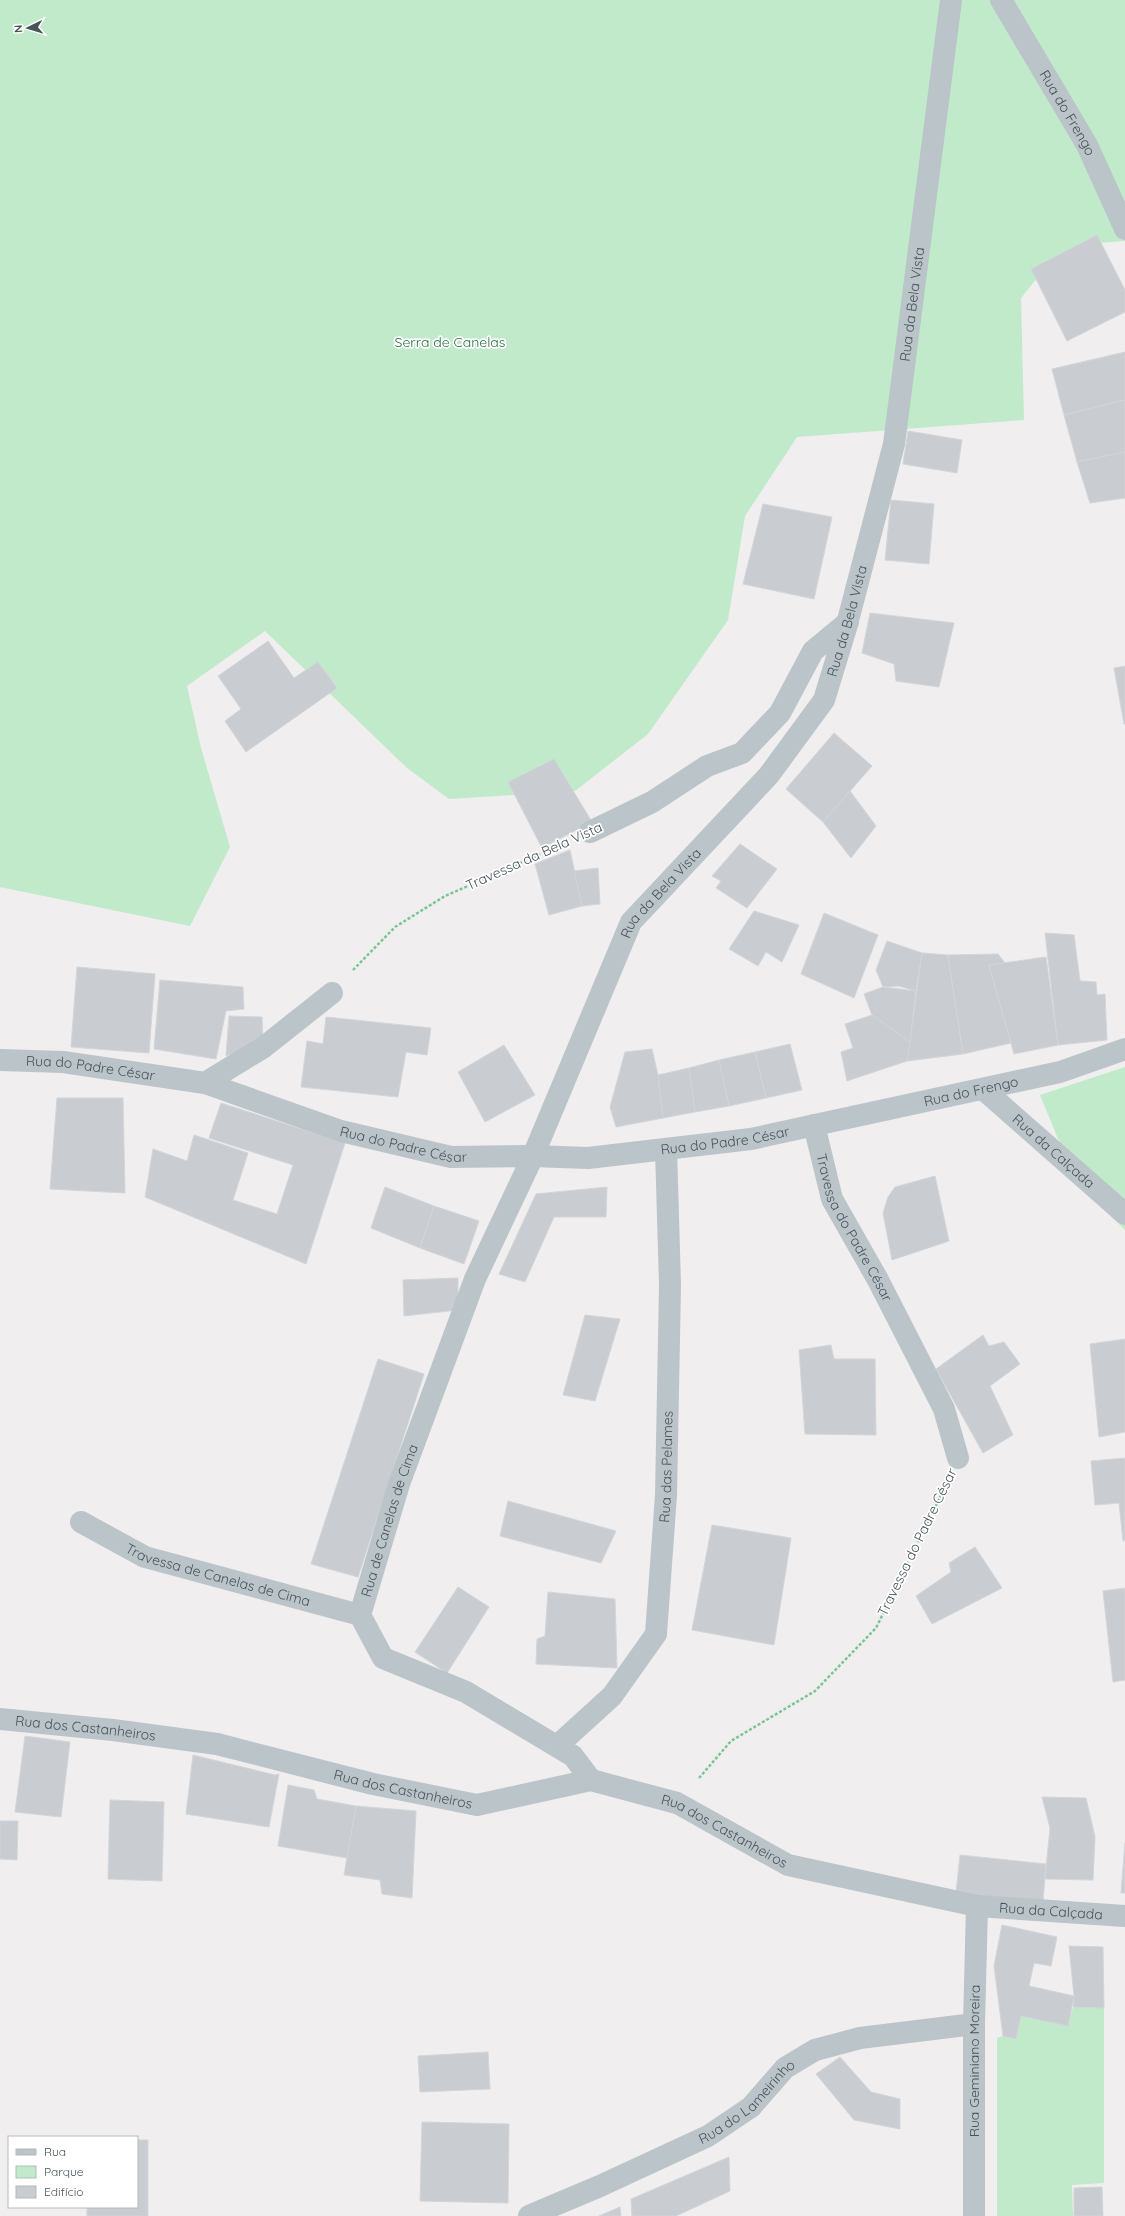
<svg xmlns="http://www.w3.org/2000/svg" width="1125" height="2216" font-family="Quicksand,sans-serif">
<rect width="100%" height="100%" fill="#f0eeee"/>
<g fill="#c0eaca">
<path d="M0,0H1125V241L1098,243L1038,277L1021,298L1024,420L797,437L745,516L728,620L648,734L575,791L449,799L407,768L265,631L187,686L201,748L230,847L190,926L0,887Z"/>
<path d="M1125,1067V1230L1076,1182L1040,1095Z"/>
<path d="M1073,2007L1104,2008V2183L1072,2185L1073,2216H997V2038L1003,2036L1016,2039L1021,2016L1067,2026Z"/>
</g>
<g fill="#c9ccd0" stroke="#d2d5d9">
<path d="M1097,235L1125,290V312L1067,341L1031,269Z"/>
<path d="M1125,352V400L1064,415L1052,369Z"/>
<path d="M1125,400V452L1077,462L1064,415Z"/>
<path d="M908,431L962,440L957,473L903,464Z"/>
<path d="M1125,452V498L1090,503L1077,462Z"/>
<path d="M891,500L934,504L929,564L885,560Z"/>
<path d="M763,504L832,517L814,599L743,584Z"/>
<path d="M870,613L954,623L939,687L896,681L894,664L862,653Z"/>
<path d="M268,641L294,678L318,662L337,688L246,752L225,721L241,709L218,676Z"/>
<path d="M1125,666V724H1124L1114,668Z"/>
<path d="M834,733L872,766L823,822L786,789Z"/>
<path d="M554,759L592,822L542,848L508,782Z"/>
<path d="M850,791L876,826L851,858L823,822Z"/>
<path d="M740,844L777,869L747,908L716,888L721,881L712,876Z"/>
<path d="M570,850L582,906L549,915L535,864Z"/>
<path d="M598,868L600,904L582,906L574,871Z"/>
<path d="M754,911L799,925L782,962L766,952L758,966L729,949Z"/>
<path d="M824,913L878,935L854,998L801,974Z"/>
<path d="M1045,933L1074,935L1080,981L1096,982L1097,995L1105,994L1107,1040L1058,1045Z"/>
<path d="M887,941L922,953L916,991L899,986L883,987L876,970Z"/>
<path d="M922,953L948,955L963,1054L907,1061Z"/>
<path d="M998,954L1005,963L989,965L1011,1043L963,1054L948,955Z"/>
<path d="M1046,957L1058,1045L1014,1054L989,965Z"/>
<path d="M77,967L155,974L149,1053L71,1047Z"/>
<path d="M160,980L243,987L244,1009L226,1011L216,1059L154,1049Z"/>
<path d="M883,987L916,991L910,1042L872,1015L864,994Z"/>
<path d="M872,1015L910,1042L907,1061L847,1081L841,1052L853,1048L845,1024Z"/>
<path d="M229,1016L262,1017L263,1042L226,1056Z"/>
<path d="M326,1017L431,1028L427,1055L406,1052L398,1097L301,1087L307,1041L323,1044Z"/>
<path d="M790,1044L802,1090L766,1098L755,1052Z"/>
<path d="M504,1045L535,1095L485,1122L458,1072Z"/>
<path d="M652,1049L658,1075L663,1118L616,1127L610,1107L625,1052Z"/>
<path d="M755,1052L766,1098L729,1106L719,1060Z"/>
<path d="M719,1060L729,1106L695,1112L689,1068Z"/>
<path d="M689,1068L695,1112L663,1118L658,1075Z"/>
<path d="M57,1098H123L125,1193L50,1189Z"/>
<path d="M221,1103L345,1143L306,1264L145,1197L153,1149L187,1161L194,1135L248,1153L233,1200L277,1214L293,1165L209,1138Z"/>
<path d="M935,1176L949,1241L892,1260L883,1213L888,1197L895,1187Z"/>
<path d="M385,1187L434,1206L420,1248L371,1228Z"/>
<path d="M607,1187L606,1217H554L525,1282L499,1274L536,1194Z"/>
<path d="M434,1206L479,1221L464,1264L420,1248Z"/>
<path d="M458,1278V1310L404,1316L403,1280Z"/>
<path d="M585,1315L620,1319L595,1401L563,1395Z"/>
<path d="M983,1335L989,1346L1004,1342L1020,1364L990,1386L1013,1435L983,1453L936,1369Z"/>
<path d="M1125,1339V1432L1099,1437L1090,1344Z"/>
<path d="M831,1345L834,1359H875L876,1435L805,1434L799,1350Z"/>
<path d="M378,1359L424,1374L358,1577L311,1564Z"/>
<path d="M1125,1458V1540L1123,1541L1119,1503L1095,1505L1091,1461Z"/>
<path d="M508,1501L616,1531L601,1563L500,1536Z"/>
<path d="M712,1525L791,1538L774,1645L692,1630Z"/>
<path d="M975,1547L1002,1588L932,1624L916,1596L951,1572L949,1563Z"/>
<path d="M458,1587L489,1607L447,1673L415,1652Z"/>
<path d="M1125,1588V1680L1113,1682L1103,1591Z"/>
<path d="M548,1592L615,1599L617,1668L536,1664L537,1639L545,1636Z"/>
<path d="M25,1736L70,1742L61,1817L15,1812Z"/>
<path d="M193,1755L275,1775L279,1774L269,1827L186,1814Z"/>
<path d="M288,1785L314,1790L317,1799L356,1806L347,1858L278,1846Z"/>
<path d="M1042,1797L1086,1798L1095,1837L1093,1880L1045,1879L1050,1828Z"/>
<path d="M110,1800L164,1802L162,1881L108,1879Z"/>
<path d="M356,1806L416,1811L412,1898L382,1894L380,1880L344,1875Z"/>
<path d="M0,1821H18L17,1860L0,1859Z"/>
<path d="M1125,1843V1893H1121Z"/>
<path d="M960,1855L1046,1864L1043,1902L956,1893Z"/>
<path d="M1002,1925L1057,1937L1051,1966L1034,1963L1029,1986L1074,1996L1068,2026L1021,2016L1016,2039L1003,2036L994,1966Z"/>
<path d="M1069,1946L1103,1947L1104,2008L1073,2007L1074,1996Z"/>
<path d="M488,2052L490,2089L420,2092L418,2056Z"/>
<path d="M840,2057L871,2092L900,2099V2129L854,2120L816,2074Z"/>
<path d="M422,2122L509,2124L508,2203L420,2201Z"/>
<path d="M137,2140H148V2216H87V2207H137Z"/>
<path d="M729,2157L730,2191L676,2216H632L631,2199Z"/>
<path d="M1102,2187L1103,2216H1074V2188Z"/>
<path d="M620,2207L621,2216H599Z"/>
</g>
<g fill="none" stroke-linecap="round" stroke-linejoin="round">
<g stroke="#7cc496" stroke-width="2.5" stroke-dasharray="3 2" stroke-linecap="butt">
<path d="M353,970L395,927L445,896L561,845"/>
<path d="M699,1778L731,1741L815,1691L876,1628L945,1487"/>
</g>
<g stroke="#bac4c9" stroke-width="22">
<path id="s1" d="M1001,0L1087,145L1125,229"/>
<path d="M590,832L652,802L707,766L742,753L780,713L813,651L848,622"/>
<path id="s2" d="M0,1060L63,1062L205,1083L341,1131L451,1157L533,1156L588,1158L751,1139L1060,1072L1125,1049"/>
<path d="M205,1083L264,1047L332,993"/>
<path id="s3" d="M983,1089L1125,1214"/>
<path id="s4" d="M814,1125L832,1199L878,1280L944,1409L958,1458"/>
<path id="s5" d="M81,1522L145,1557L360,1615"/>
<path id="s6" d="M0,1719L113,1730L217,1744L373,1784L477,1805L591,1780L677,1803L788,1865L977,1906L1125,1916"/>
<path id="s7" d="M557,1746L612,1696L656,1634L666,1495L670,1285L666,1149"/>
<path id="s8" d="M591,1780L573,1756L466,1692L383,1658L360,1615L399,1484L475,1279L533,1156L631,922L769,775L824,700L846,628L894,444L951,0"/>
<path id="s9" d="M529,2216L600,2186L708,2136L751,2107L785,2068L815,2050L860,2038L974,2024"/>
<path id="s10" d="M974,2216V2024L977,1906"/>
</g>
</g>
<g text-anchor="middle" dominant-baseline="central" stroke-width="3.5" stroke-linejoin="round" paint-order="stroke">
<g font-size="14" fill="#485359" stroke="#fff">
<text stroke="none"><textPath href="#s1" startOffset="131">Rua do Frengo</textPath></text>
<text stroke="none"><textPath href="#s8" startOffset="1739">Rua da Bela Vista</textPath></text>
<text stroke="none"><textPath href="#s8" startOffset="1415">Rua da Bela Vista</textPath></text>
<text transform="translate(534 856) rotate(-24)">Travessa da Bela Vista</text>
<text stroke="none"><textPath href="#s8" startOffset="1079">Rua da Bela Vista</textPath></text>
<text stroke="none"><textPath href="#s2" startOffset="91">Rua do Padre César</textPath></text>
<text stroke="none"><textPath href="#s2" startOffset="990">Rua do Frengo</textPath></text>
<text stroke="none"><textPath href="#s2" startOffset="739">Rua do Padre César</textPath></text>
<text stroke="none"><textPath href="#s2" startOffset="415">Rua do Padre César</textPath></text>
<text stroke="none"><textPath href="#s3" startOffset="94">Rua da Calçada</textPath></text>
<text stroke="none"><textPath href="#s4" startOffset="111">Travessa do Padre César</textPath></text>
<text stroke="none"><textPath href="#s7" startOffset="318">Rua das Pelames</textPath></text>
<text stroke="none"><textPath href="#s8" startOffset="392">Rua de Canelas de Cima</textPath></text>
<text transform="translate(917 1542) rotate(-64)">Travessa do Padre César</text>
<text stroke="none"><textPath href="#s5" startOffset="148">Travessa de Canelas de Cima</textPath></text>
<text stroke="none"><textPath href="#s6" startOffset="86">Rua dos Castanheiros</textPath></text>
<text stroke="none"><textPath href="#s6" startOffset="410">Rua dos Castanheiros</textPath></text>
<text stroke="none"><textPath href="#s6" startOffset="746">Rua dos Castanheiros</textPath></text>
<text stroke="none"><textPath href="#s6" startOffset="1086">Rua da Calçada</textPath></text>
<text stroke="none"><textPath href="#s10" startOffset="155">Rua Geminiano Moreira</textPath></text>
<text stroke="none"><textPath href="#s9" startOffset="248">Rua do Lameirinho</textPath></text>
</g>
<g font-size="14" fill="#20733e" stroke="#fff">
<text x="450" y="342">Serra de Canelas</text>
</g>
</g>
<rect x="8" y="2136" width="130" height="72" fill="#ffffff" stroke="#b6babd"/>
<rect x="16" y="2149" width="20" height="6" fill="#bac4c9" stroke="#b6babd"/>
<text x="44" y="2156" font-size="12" fill="#485359">Rua</text>
<rect x="16" y="2166" width="20" height="12" fill="#c0eaca" stroke="#b6babd"/>
<text x="44" y="2176" font-size="12" fill="#485359">Parque</text>
<rect x="16" y="2186" width="20" height="12" fill="#c9ccd0" stroke="#b6babd"/>
<text x="44" y="2196" font-size="12" fill="#485359">Edifício</text>
<g transform="translate(28 28) rotate(265)" stroke="#ffffff" stroke-width="3" paint-order="stroke">
<path d="M0-3L7 15L0 10L-7 15Z" fill="#485359"/>
<text y="-6" font-size="11" font-weight="bold" text-anchor="middle" fill="#485359">N</text>
</g>
</svg>
